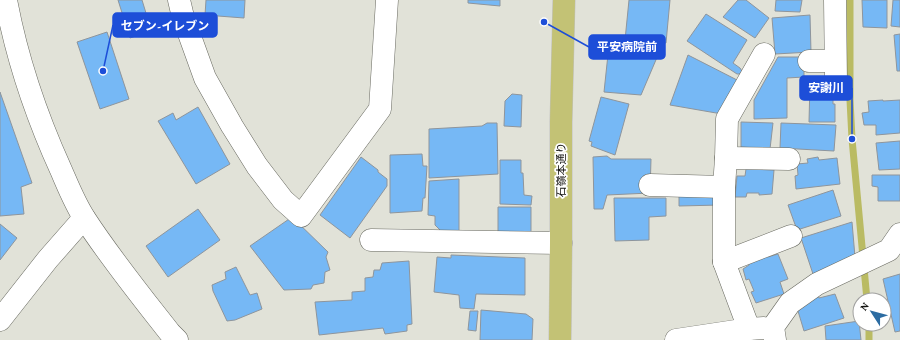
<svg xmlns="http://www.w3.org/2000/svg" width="900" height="340" font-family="'Crimson Pro','Noto Sans JP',serif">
<rect width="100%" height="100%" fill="#e1e2d8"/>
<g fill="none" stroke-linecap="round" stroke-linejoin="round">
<g stroke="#babb63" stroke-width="7">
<path d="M850,0V100L852,139L867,300"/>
<path d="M869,324V340"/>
</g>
</g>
<g fill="#76b8f5" stroke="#8e959c">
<path d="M118,0H142L149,23L143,27L145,33L130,38Z"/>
<path d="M206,0H245L244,18L205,15Z"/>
<path d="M468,0H500V6L468,3Z"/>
<path d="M629,0H670L666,43L625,40Z"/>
<path d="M738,0H746L769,18L755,38L723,17Z"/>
<path d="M776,0H802L800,12L775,11Z"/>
<path d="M862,0H887V28L863,27Z"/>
<path d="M893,0H900V27L891,26Z"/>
<path d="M706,14L747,40L733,63L740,68L742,71L740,74H737L687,41Z"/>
<path d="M810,15L811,52L775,54L772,18Z"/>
<path d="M107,32L129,99L100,109L77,42Z"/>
<path d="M900,34V71H897L894,35Z"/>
<path d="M609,45L661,48L641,95L604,92Z"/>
<path d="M688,55L739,81L722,114L670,105Z"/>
<path d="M778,57H804V77L787,78V118L754,119V100Z"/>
<path d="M826,81V88L833,89V104H835V122H809L810,83Z"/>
<path d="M0,92L32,183L21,187L24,214L0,216Z"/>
<path d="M512,94L522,95L521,127L504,126L505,101Z"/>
<path d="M601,97L629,104L615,155L591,146L592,142L589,141Z"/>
<path d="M883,100V101L900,100V133L876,135V125H864L862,113L869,112L868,101Z"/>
<path d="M198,107L230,164L196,184L158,121L173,113L176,120Z"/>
<path d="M741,122L773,123L770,149L741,147Z"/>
<path d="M487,123H497L498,174L429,178V129L482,126Z"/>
<path d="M781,123L836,125L834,151L780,148Z"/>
<path d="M900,141V169L879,170L876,143Z"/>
<path d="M422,154L423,166H427L425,198H423L422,211L390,213V155Z"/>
<path d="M607,156L611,159H651L650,193L607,195L603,209H594L593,157Z"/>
<path d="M361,157L378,170V172L387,179V186L350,238L320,215Z"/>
<path d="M818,157L819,160L837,158L840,184L796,189L795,176L798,175L797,164L808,163L807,159Z"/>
<path d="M500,160H521V173H523L524,195L532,196L531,205L500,204Z"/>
<path d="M746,169L774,170L772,194L759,195V193H747L746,197H735L737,176H745Z"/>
<path d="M872,175H900V201H878V187L872,186Z"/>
<path d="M459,179V232L441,231L435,225V216L428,215L429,181Z"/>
<path d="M833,190L841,216L797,230L788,205Z"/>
<path d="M679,194L721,195L720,205L679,206Z"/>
<path d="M614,198H666V216L649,217V240L615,241Z"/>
<path d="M498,207H531V237L498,233Z"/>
<path d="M198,209L220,240L168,277L146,246Z"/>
<path d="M292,217L328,252L326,257L330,270L325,272L324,283L313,285L311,289L284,290L250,246Z"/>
<path d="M852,222L855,257L813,274L801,238Z"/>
<path d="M0,224L17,238L0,260Z"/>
<path d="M765,254L768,257L778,254L788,279L780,282L784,294L756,303L751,292L754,291L749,279L746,280L743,269L749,265L747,260Z"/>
<path d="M451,255L525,258V295L476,294L474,309L460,308L459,295L434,292L437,257L451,258Z"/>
<path d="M409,261L412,324L407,325V331L385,334L383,328L319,335L315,302L352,300V292L365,291V278L373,277L374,270H380L382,263Z"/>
<path d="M236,267L250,295L257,293L262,309L235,320L227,321L213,291L212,285L226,279L225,272Z"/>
<path d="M900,274V331L895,332L883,279Z"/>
<path d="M835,294L844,318L804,331L798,311L809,301L818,296L819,298Z"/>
<path d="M481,310L526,314L533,319L532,340H480Z"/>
<path d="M470,311H478L476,331L468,330Z"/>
<path d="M859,321L861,340H826L825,326Z"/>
</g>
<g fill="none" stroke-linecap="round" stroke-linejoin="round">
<g stroke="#686960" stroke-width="23">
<g id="minor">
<path d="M6,0C17,59 36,115 61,170C68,186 75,204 85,219C111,259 141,296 170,333L177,340"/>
<path d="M179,0L183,17L205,78L232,126L257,166L283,200L301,216L380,109L387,0"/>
<path d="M835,0L836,82"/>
<path d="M809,61H835"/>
<path d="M726,158L789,159"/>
<path d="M650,185L724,187"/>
<path d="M371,240L561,243"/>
<path d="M724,262L791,236"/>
<path d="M0,320L48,259L84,218"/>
<path d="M749,329L724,262V187L726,158L727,119L764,54"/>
<path d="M676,340L749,329L764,328"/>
<path d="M775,340L773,327L790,303L817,284L889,250L900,234"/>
</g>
</g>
<g stroke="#c1c1c1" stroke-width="23">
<path id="major" d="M560,340L561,243V122L564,0"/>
</g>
<use href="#minor" stroke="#fff" stroke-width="22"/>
<use href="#major" stroke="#c3c275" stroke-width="22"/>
</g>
<g text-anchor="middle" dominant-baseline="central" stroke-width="3.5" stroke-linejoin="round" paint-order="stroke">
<g font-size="11" fill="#12120f" stroke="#fff">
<text transform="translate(561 170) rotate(-90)">石嶺本通り</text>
</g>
</g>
<path fill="none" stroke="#1d4ed8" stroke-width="1.5" d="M103 71L113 25M544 22L589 47M852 139L852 88"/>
<g fill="#1d4ed8" stroke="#fff" stroke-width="1.5">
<circle cx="103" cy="71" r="4"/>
<circle cx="544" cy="22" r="4"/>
<circle cx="852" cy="139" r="4"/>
</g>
<g fill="#1d4ed8" stroke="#1d4ed8" stroke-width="1.5">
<rect x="113" y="13" width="104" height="24" rx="4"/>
<rect x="589" y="35" width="76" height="24" rx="4"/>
<rect x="800" y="76" width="52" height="24" rx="4"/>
</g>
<g font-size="12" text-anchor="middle" font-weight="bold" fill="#fff">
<text x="165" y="30">セブン-イレブン</text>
<text x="627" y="51">平安病院前</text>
<text x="826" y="92">安謝川</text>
</g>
<g transform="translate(872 312) rotate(306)"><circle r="19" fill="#ffffff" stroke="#a0a09f"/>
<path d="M0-3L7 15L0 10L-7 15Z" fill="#2c6ca2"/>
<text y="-6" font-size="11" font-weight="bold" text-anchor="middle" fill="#12120f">N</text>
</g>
</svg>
